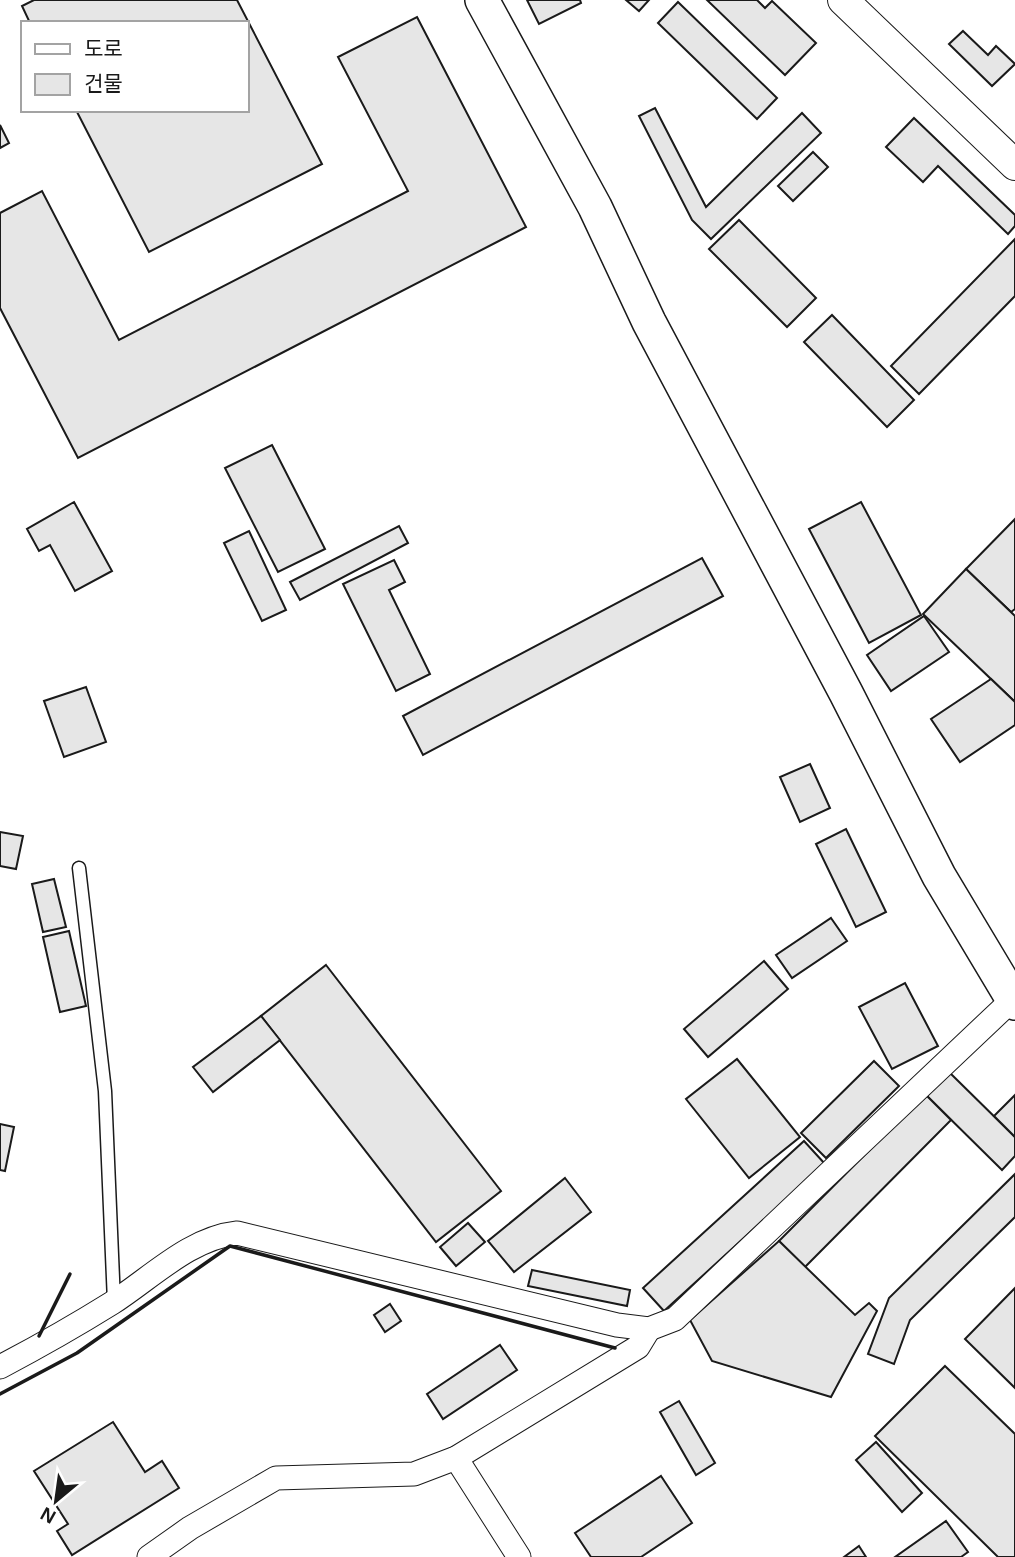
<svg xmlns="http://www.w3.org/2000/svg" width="1015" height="1557" font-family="Arial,'Noto Sans KR',sans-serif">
<rect width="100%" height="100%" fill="#fff"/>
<g fill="#e6e6e6" stroke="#1a1a1a" stroke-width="2">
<path d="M34,0H237L322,164L149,252L76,110H247V23H30L22,6Z"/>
<path d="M527,0H580L581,3L539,24Z"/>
<path d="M626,0H649L639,11Z"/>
<path d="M707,0H757L765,8L772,1L816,43L785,75Z"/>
<path d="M678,2L777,98L757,119L658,23Z"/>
<path d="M417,17L526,227L78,458L0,308V213L42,191L119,340L408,191L338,57Z"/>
<path d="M963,31L988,55L996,46L1015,64L992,86L949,44Z"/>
<path d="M655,108L706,207L802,113L821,133L711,239L692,220L639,116Z"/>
<path d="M914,118L1015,215V226L1008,234L938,166L923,182L886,147Z"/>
<path d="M0,125L9,143L0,148Z"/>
<path d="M813,152L828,167L793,201L778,186Z"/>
<path d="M739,220L816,298L787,327L709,249Z"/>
<path d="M1015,239V296L919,394L891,366Z"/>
<path d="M832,315L914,400L887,427L804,342Z"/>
<path d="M272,445L325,549L278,572L225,468Z"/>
<path d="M74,502L112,571L75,591L50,545L39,551L27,529Z"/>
<path d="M861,502L921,615L869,643L809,529Z"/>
<path d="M1015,519V609L1011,612L966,569Z"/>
<path d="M399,526L408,543L300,600L290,582Z"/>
<path d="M249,531L286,610L262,621L224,543Z"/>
<path d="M702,558L723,596L423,755L403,716Z"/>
<path d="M394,560L405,582L389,590L430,674L396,691L343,584Z"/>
<path d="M966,569L1015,616V702L923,614Z"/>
<path d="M924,616L949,652L891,691L867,655Z"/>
<path d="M991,679L1015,702V725L960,762L931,719Z"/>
<path d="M86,687L106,742L64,757L44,701Z"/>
<path d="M810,764L830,808L800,822L780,777Z"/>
<path d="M846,829L886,912L856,927L816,844Z"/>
<path d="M0,832L23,836L16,869L0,866Z"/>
<path d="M54,879L66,927L43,932L32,884Z"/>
<path d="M831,918L847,941L792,978L776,955Z"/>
<path d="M69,931L86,1006L60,1012L43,937Z"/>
<path d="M764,961L788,989L708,1057L684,1029Z"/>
<path d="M326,965L501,1191L436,1242L261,1016Z"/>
<path d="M905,983L938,1046L892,1069L859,1007Z"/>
<path d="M261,1016L280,1040L213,1092L193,1067Z"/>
<path d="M737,1059L800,1137L749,1178L686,1099Z"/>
<path d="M874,1061L899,1086L826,1158L801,1133Z"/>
<path d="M948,1071L1015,1137V1156L1002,1170L925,1094Z"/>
<path d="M925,1094L951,1120L805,1267L779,1241Z"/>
<path d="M1015,1095V1137L994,1116Z"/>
<path d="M0,1124L14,1127L5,1171L0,1170Z"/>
<path d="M804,1141L825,1164L664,1311L643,1288Z"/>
<path d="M1015,1174V1217L910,1320L894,1364L868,1354L889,1298Z"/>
<path d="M565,1178L591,1212L514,1272L488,1241Z"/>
<path d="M468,1223L485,1242L456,1266L440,1247Z"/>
<path d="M779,1241L855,1315L869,1303L877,1311L831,1397L712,1361L690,1320Z"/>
<path d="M532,1270L630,1290L627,1306L528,1286Z"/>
<path d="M1015,1288V1388L965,1339Z"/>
<path d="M390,1304L401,1321L385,1332L374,1315Z"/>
<path d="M500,1345L517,1370L443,1419L427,1394Z"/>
<path d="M945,1366L1015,1434V1557H998L875,1436Z"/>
<path d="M679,1401L715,1463L696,1475L660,1412Z"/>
<path d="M113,1422L145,1472L162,1461L179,1488L72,1555L57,1531L68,1524L34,1471Z"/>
<path d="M876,1442L922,1493L902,1512L856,1460Z"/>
<path d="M661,1476L692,1523L641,1557H591L575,1533Z"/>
<path d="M946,1521L968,1552L961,1557H895Z"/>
<path d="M859,1546L866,1557H844Z"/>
</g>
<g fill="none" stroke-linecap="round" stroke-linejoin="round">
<g stroke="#1a1a1a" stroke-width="15">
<path id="service" d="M79,868L105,1091L114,1302"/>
</g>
<g stroke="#1a1a1a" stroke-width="25">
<g id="minor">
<path d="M0,1367C38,1347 75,1326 112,1303C151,1278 190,1238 237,1233L617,1325L649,1329L675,1319L1012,1000"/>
<path d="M456,1458L519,1557"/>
<path d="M149,1557L190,1528L276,1478L414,1474L456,1458L638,1347L649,1329"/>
</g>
</g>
<g stroke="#1a1a1a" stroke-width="32">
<path id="tertiary" d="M843,0L1015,165"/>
</g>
<g stroke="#1a1a1a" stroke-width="36">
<path id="secondary" d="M482,0L595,207L649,322L846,693L939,876L1015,1003"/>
</g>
<use href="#service" stroke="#fff" stroke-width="12"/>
<use href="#minor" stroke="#fff" stroke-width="23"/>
<use href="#tertiary" stroke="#fff" stroke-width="30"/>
<use href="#secondary" stroke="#fff" stroke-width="33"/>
<g stroke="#1a1a1a" stroke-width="3.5">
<path d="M39,1336L70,1274"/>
<path d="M0,1394L77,1353L230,1246L615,1348"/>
</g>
</g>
<rect x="21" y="21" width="228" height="91" fill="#ffffff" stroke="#a3a3a3" stroke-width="2"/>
<rect x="35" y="44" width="35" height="10" fill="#ffffff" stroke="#a3a3a3" stroke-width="2"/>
<text x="84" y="56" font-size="21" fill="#1a1a1a">도로</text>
<rect x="35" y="74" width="35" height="21" fill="#e6e6e6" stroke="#a3a3a3" stroke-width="2"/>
<text x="84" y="91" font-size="21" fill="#1a1a1a">건물</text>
<g transform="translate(56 1501) rotate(209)" stroke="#ffffff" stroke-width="5" paint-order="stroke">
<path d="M0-5L12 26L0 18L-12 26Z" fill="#1a1a1a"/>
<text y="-10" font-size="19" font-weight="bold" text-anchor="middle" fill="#1a1a1a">N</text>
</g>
</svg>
